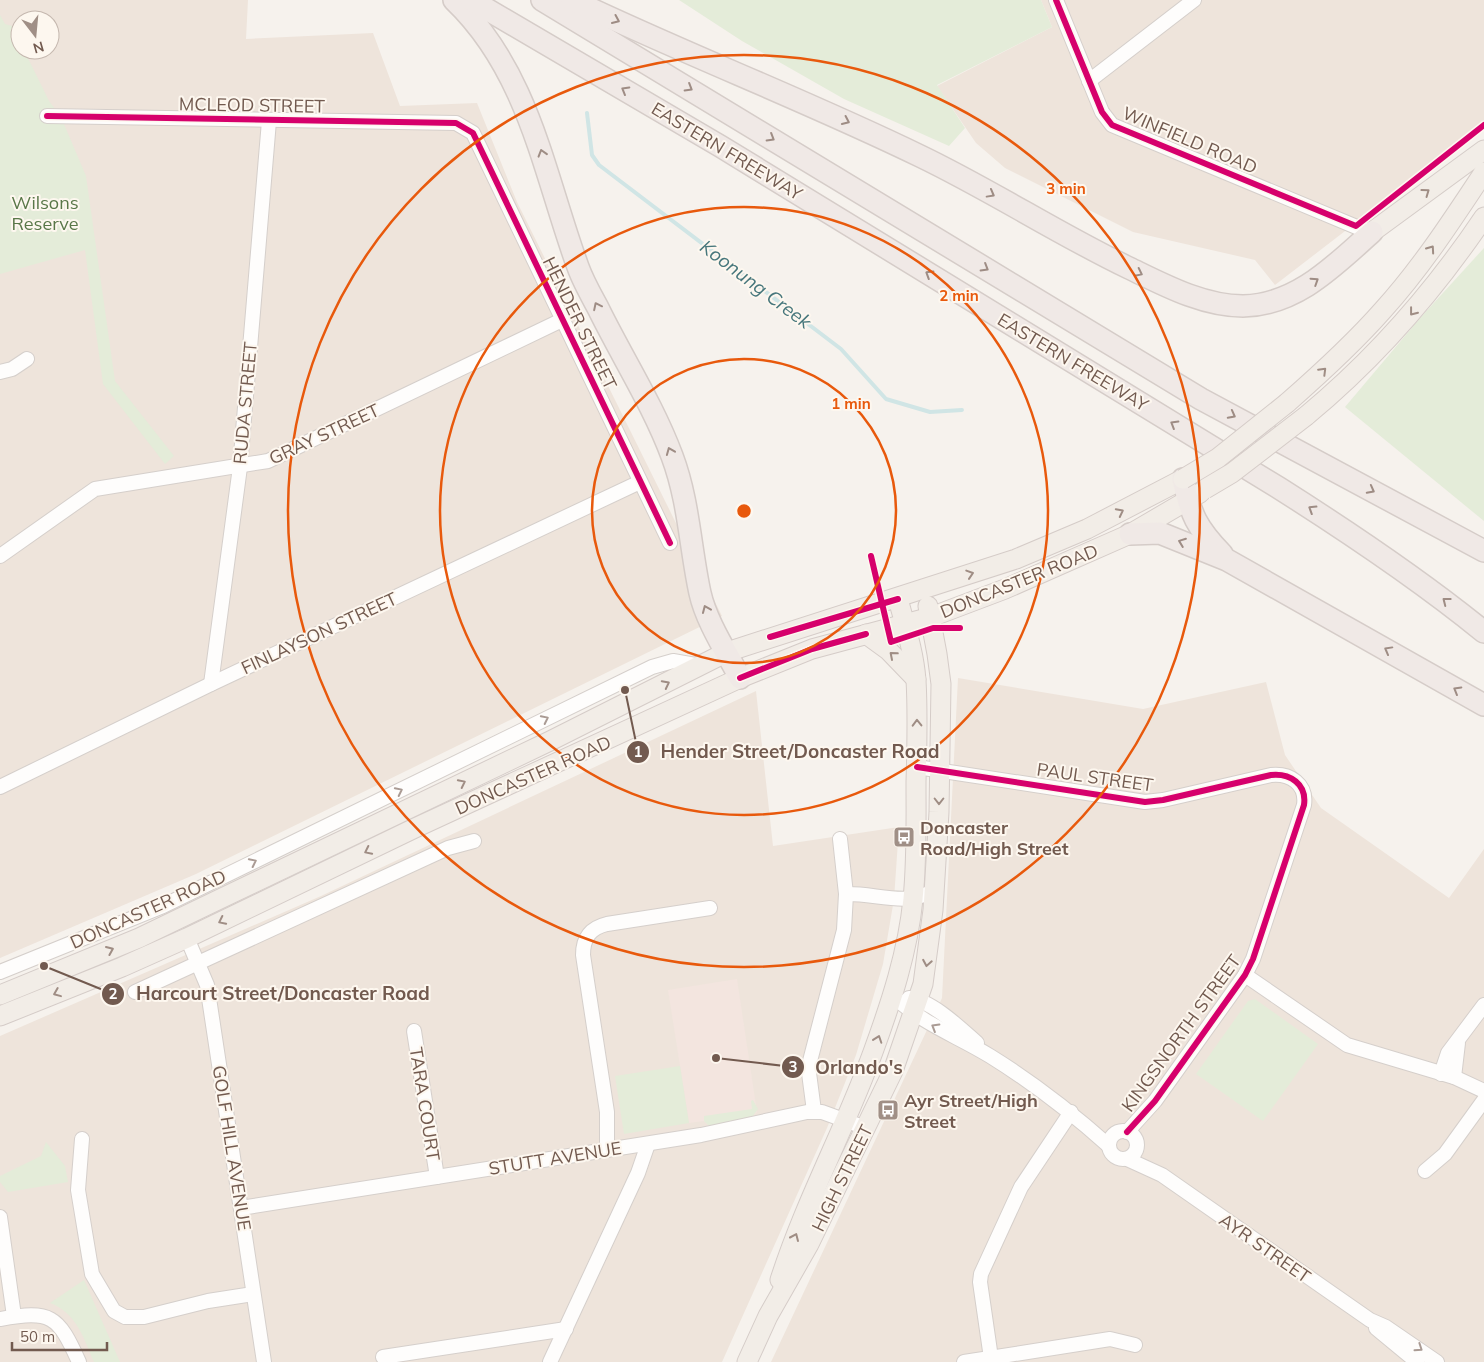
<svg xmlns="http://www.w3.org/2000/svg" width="1484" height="1362" font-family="Mulish,sans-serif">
<rect width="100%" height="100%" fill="#f6f2ed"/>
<g fill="#eee4db" fill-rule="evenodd">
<path d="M0,0H248L246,39L373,33L400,106L477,103L517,202L722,616L196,874L0,958ZM20,20H50V50H20Z"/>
<path d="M1041,0H1484V124L1275,285L1255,260L1133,232L1005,168L976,143L937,86L1052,27Z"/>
<path d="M958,678L1143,709L1266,682L1285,755L1321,808L1449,898L1484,849V1362H771L942,998Z"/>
<path d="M756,691L773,846L899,827L894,899L883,964L856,1055L827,1128L722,1362H0V1036L321,896Z"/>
</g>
<path fill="#f3e5df" d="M737,979L757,1112L753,1116L708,1126L704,1121L689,1123L668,990Z"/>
<g fill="#e4ecd9">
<path d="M679,0H1041L1052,27L937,85L965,128L949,146L844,99L742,41Z"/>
<path d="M0,15L5,24L12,26L20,42V50H24L49,101L61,117L86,176L115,381L174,456L165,464L103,384L85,250L0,274Z"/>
<path d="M1484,248V521L1345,407L1421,317Z"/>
<path d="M1255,999L1318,1044L1263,1121L1196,1074L1248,1001Z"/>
<path d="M680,1066L689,1123L624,1134L615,1076Z"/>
<path d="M753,1100L758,1109L753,1116L710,1127L704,1121V1116L752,1109L751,1101Z"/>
<path d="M46,1142L65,1166L68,1182L8,1192L0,1182V1176L41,1156Z"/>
<path d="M84,1280L120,1362H94C84,1339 77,1313 50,1303Z"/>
</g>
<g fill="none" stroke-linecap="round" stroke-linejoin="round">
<path stroke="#d0e5e5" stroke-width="4" d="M587,113L592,155L599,165L841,349L886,399L930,412L962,410"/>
<g stroke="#d5cfcb" stroke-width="16">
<g id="minor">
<path d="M1056,0L1102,112L1112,125L1359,228L1372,232"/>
<path d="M1089,81L1194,0"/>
<path d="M47,116L456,123L473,133L670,543"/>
<path d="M0,372L12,369L27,359"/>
<path d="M0,556L95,489L268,461L562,320"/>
<path d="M211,684L240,467L269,121"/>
<path d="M917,767L1145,802L1163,800L1271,775C1290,773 1307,784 1304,805L1253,959L1245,975L1155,1101L1127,1132"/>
<path d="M0,787L211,684L640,482"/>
<path d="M846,894C876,893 910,908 935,889"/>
<path d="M187,938L207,985L264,1362"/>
<path d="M0,972L163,906L652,667L673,661L701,666"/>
<path d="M1245,975L1347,1045L1454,1077L1484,1091"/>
<path d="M135,992L448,848L474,841"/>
<path d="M893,996C926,1026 954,1034 990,1056C1032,1082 1072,1113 1109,1146"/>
<path d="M909,998C931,1000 960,1028 977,1043"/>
<path d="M414,1031L437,1177"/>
<path d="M1441,1074L1448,1053L1484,1005"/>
<path d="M1454,1077L1458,1043"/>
<path d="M814,1111L809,1073L810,1061L844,930L846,894L840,839"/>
<circle cx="1123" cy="1145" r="14"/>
<path d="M82,1139L78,1190L92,1274L114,1311L125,1317H144L208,1301L253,1294"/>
<path d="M607,1150V1112L583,955C583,938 590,928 607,924L710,908"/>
<path d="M1127,1159L1162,1175L1370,1320L1386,1327L1437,1362"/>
<path d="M1425,1171L1445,1154L1484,1100"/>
<path d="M241,1208L701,1135L807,1112H822L866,1128"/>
<path d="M0,1217L14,1316"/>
<path d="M0,1319C51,1310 58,1315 79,1362"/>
<path d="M1376,1328L1417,1362"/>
<path d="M383,1357L566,1329"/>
<path d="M991,1358L980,1282L981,1274L1021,1187L1071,1112"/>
<path d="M550,1362L638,1173L648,1144"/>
<path d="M964,1362L1110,1339L1135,1345"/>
</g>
</g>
<g stroke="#d5ccc8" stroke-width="21">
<g id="major">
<path d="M1372,232L1484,150"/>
<path d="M1287,403C1320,374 1354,343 1383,310C1421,268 1453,219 1484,172"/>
<path d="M1306,416C1376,358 1433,293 1484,217"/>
<path d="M866,634L888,650L916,679"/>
<path d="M0,995L139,938L222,898L550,741L727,652L1016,559L1087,529L1183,479"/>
<path d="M0,1016L122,967L187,938L415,828L740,678L812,649L931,617L1005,589L1130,534L1200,493"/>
<path d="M780,1280C805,1202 845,1129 873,1052C891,1003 908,951 913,899C917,860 916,821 916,782C917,748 918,714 916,680C914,652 905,625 898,599"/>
<path d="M747,1362L768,1316L809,1244L893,1071L923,984L933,910L939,812L941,684L937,654L928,606"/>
</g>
</g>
<g stroke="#d5ccc8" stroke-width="24">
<g id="highway">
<path d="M454,0C529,72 544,174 578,267C583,281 591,295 598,308C622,357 653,405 672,456C689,501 690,547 700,593C706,621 727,653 740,678"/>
<path d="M471,0L720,146L1279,488C1350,533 1419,579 1484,632"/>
<path d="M542,0L1201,399L1484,551"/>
<path d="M572,0C687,55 805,100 920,156C991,190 1058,234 1129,268C1164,285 1203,306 1243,306C1297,305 1335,265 1372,232"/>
<path d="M1183,479C1191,515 1196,527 1222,554"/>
<path d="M1130,534L1160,533L1227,560L1484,705"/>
</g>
</g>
<use href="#minor" stroke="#fefdfc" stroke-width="14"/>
<use href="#major" stroke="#f2ede7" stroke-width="19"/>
<use href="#highway" stroke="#f0e9e6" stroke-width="21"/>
<g stroke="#d5ccc8" stroke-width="21" stroke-linecap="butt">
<g id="major-bridge">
<path d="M1183,479L1218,458L1287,403"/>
<path d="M1205,489L1232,473L1306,416"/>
</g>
</g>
<use href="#major-bridge" stroke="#f2ede7" stroke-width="19"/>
<g stroke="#fdf7ef" stroke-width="9">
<g id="cycleway">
<path d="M1056,0L1102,112L1112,125L1356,226L1484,125"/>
<path d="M47,116L456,123L473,133L670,543"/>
<path d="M871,556L891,642L933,628H960"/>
<path d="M770,637L898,599"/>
<path d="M740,678L812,649L866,634"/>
<path d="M917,767L1145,802L1163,800L1271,775C1290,773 1307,784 1304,805L1253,959L1245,975L1155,1101L1127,1132"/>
</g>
</g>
<use href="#cycleway" stroke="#d6006c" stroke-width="6"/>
</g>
<defs><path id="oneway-chevron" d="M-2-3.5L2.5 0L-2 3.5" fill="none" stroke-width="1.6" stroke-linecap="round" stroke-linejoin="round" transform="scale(1.25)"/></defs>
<g stroke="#9e8c84">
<use href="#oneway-chevron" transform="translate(616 20) rotate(24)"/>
<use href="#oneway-chevron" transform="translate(689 88) rotate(31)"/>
<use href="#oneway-chevron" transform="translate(625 90) rotate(-150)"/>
<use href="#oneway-chevron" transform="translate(846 121) rotate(25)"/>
<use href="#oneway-chevron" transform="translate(771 138) rotate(31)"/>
<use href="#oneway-chevron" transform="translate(542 153) rotate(-107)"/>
<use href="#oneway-chevron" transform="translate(991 194) rotate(29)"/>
<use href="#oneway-chevron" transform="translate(985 268) rotate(31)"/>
<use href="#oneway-chevron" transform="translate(1139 273) rotate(26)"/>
<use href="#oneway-chevron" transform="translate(929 274) rotate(-148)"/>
<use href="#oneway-chevron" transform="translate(1315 281) rotate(-33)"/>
<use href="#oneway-chevron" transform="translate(597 306) rotate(-116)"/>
<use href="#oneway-chevron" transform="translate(1232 415) rotate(28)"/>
<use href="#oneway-chevron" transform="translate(1174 424) rotate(-149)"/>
<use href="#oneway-chevron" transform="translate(670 451) rotate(-112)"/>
<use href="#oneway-chevron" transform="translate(1371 490) rotate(28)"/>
<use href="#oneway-chevron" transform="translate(1312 509) rotate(-148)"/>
<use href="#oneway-chevron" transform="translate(1182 542) rotate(-159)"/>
<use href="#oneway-chevron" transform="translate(1446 601) rotate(-142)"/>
<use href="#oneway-chevron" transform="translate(706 609) rotate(-113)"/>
<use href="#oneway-chevron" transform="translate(1388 650) rotate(-151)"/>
<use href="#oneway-chevron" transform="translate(1457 690) rotate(-150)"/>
</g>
<g stroke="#9f8d84">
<use href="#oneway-chevron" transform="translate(1426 192) rotate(-36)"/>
<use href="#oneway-chevron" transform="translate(1431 249) rotate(-55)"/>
<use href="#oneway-chevron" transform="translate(1413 312) rotate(128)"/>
<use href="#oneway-chevron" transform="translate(1323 371) rotate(-45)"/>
<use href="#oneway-chevron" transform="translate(1120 512) rotate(-27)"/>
<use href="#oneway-chevron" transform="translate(970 574) rotate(-18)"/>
<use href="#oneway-chevron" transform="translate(893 655) rotate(-139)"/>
<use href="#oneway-chevron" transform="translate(666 684) rotate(-27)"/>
<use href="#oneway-chevron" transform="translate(917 723) rotate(-91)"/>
<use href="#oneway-chevron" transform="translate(462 783) rotate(-26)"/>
<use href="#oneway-chevron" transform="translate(939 801) rotate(90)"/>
<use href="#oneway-chevron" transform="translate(368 851) rotate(154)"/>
<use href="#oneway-chevron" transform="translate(222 921) rotate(154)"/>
<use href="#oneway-chevron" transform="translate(110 950) rotate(-23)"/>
<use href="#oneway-chevron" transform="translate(927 963) rotate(100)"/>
<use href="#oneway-chevron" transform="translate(57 993) rotate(158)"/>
<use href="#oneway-chevron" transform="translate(878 1039) rotate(-71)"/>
<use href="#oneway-chevron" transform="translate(795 1237) rotate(-66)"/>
</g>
<g stroke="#aa9b94">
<use href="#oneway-chevron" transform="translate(545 719) rotate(-26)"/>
<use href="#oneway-chevron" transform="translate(399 791) rotate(-26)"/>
<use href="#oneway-chevron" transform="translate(253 862) rotate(-26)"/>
<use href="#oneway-chevron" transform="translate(935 1027) rotate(-149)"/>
<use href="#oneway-chevron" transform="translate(1419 1348) rotate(34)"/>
</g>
<g fill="none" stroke="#e8590c" stroke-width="2.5">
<circle cx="744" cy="511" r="152"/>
<circle cx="744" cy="511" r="304"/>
<circle cx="744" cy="511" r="456"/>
</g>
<defs>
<g id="bus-square" transform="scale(1.125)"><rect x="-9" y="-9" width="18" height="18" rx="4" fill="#a08f86" stroke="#fdf7ef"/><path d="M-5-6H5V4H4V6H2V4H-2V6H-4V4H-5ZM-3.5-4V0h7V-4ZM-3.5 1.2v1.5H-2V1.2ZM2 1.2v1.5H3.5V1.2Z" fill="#fff"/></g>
</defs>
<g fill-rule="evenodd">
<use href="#bus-square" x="904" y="837"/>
<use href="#bus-square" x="888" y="1110"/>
</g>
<g text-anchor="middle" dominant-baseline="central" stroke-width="4" stroke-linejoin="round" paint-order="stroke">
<g font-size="18" fill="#725a4f" stroke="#fdf7ef">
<text transform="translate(252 105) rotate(1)">MCLEOD STREET</text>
<text transform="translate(1190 140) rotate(23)">WINFIELD ROAD</text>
<text transform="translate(727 151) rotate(31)">EASTERN FREEWAY</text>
<text transform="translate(580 323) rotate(64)">HENDER STREET</text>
<text transform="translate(1073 362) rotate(31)">EASTERN FREEWAY</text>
<text transform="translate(245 403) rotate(-85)">RUDA STREET</text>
<text transform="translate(324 434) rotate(-25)">GRAY STREET</text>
<text transform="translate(1019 581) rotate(-22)">DONCASTER ROAD</text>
<text transform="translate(319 633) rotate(-25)">FINLAYSON STREET</text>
<text transform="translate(533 775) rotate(-24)">DONCASTER ROAD</text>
<text transform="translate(1095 777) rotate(8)">PAUL STREET</text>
<text transform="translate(148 909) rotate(-24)">DONCASTER ROAD</text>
<text transform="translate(1181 1033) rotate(-54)">KINGSNORTH STREET</text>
<text transform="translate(425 1104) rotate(81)">TARA COURT</text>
<text transform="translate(232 1148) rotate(81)">GOLF HILL AVENUE</text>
<text transform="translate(555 1158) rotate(-9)">STUTT AVENUE</text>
<text transform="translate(842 1178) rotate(-64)">HIGH STREET</text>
<text transform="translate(1265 1248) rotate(35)">AYR STREET</text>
</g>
<g font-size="18" fill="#597748" stroke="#fdf7ef">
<text x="45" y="202">Wilsons<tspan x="45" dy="21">Reserve</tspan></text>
</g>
<g font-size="18" font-weight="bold" fill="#725a4f" stroke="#fdf7ef" text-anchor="start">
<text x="920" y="827">Doncaster<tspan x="920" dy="21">Road/High Street</tspan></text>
<text x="904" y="1100">Ayr Street/High<tspan x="904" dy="21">Street</tspan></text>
</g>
<g font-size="19" font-style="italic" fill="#47777c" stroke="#fdf7ef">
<text transform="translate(756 284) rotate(37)">Koonung Creek</text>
</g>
</g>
<circle cx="744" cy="511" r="8" fill="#e8590c" stroke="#fdf7ef" stroke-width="2.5"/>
<g font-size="15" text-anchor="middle" font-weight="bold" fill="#e8590c" stroke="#fdf7ef" stroke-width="4" stroke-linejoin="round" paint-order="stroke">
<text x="1066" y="194">3 min</text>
<text x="959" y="301">2 min</text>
<text x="851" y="409">1 min</text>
</g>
<path fill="none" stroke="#725a4f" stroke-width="2" d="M625 690L638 752M44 966L113 994M716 1058L793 1067"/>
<g fill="#725a4f" stroke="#fdf7ef" stroke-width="2">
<circle cx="625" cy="690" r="5"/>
<circle cx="44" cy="966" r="5"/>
<circle cx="716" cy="1058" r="5"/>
<circle cx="638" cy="752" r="12"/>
<circle cx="113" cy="994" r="12"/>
<circle cx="793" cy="1067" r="12"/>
</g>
<g font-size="15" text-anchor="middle" font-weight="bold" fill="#fff">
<text x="638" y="757">1</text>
<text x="113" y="999">2</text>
<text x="793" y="1072">3</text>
</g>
<g font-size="19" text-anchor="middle" font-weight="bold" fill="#725a4f" stroke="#fdf7ef" stroke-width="4" stroke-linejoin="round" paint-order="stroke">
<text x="800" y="758">Hender Street/Doncaster Road</text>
<text x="283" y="1000">Harcourt Street/Doncaster Road</text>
<text x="859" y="1074">Orlando's</text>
</g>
<g transform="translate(35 35) rotate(164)"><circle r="24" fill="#fdf7ef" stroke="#c5b8af"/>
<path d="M0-4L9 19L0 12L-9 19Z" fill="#a08f86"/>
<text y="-8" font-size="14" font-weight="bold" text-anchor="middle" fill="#725a4f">N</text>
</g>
<path d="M12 1342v8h95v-8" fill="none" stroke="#725a4f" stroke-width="2.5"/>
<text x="20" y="1342" font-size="15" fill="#725a4f" stroke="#fdf7ef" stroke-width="4" paint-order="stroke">50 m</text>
</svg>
